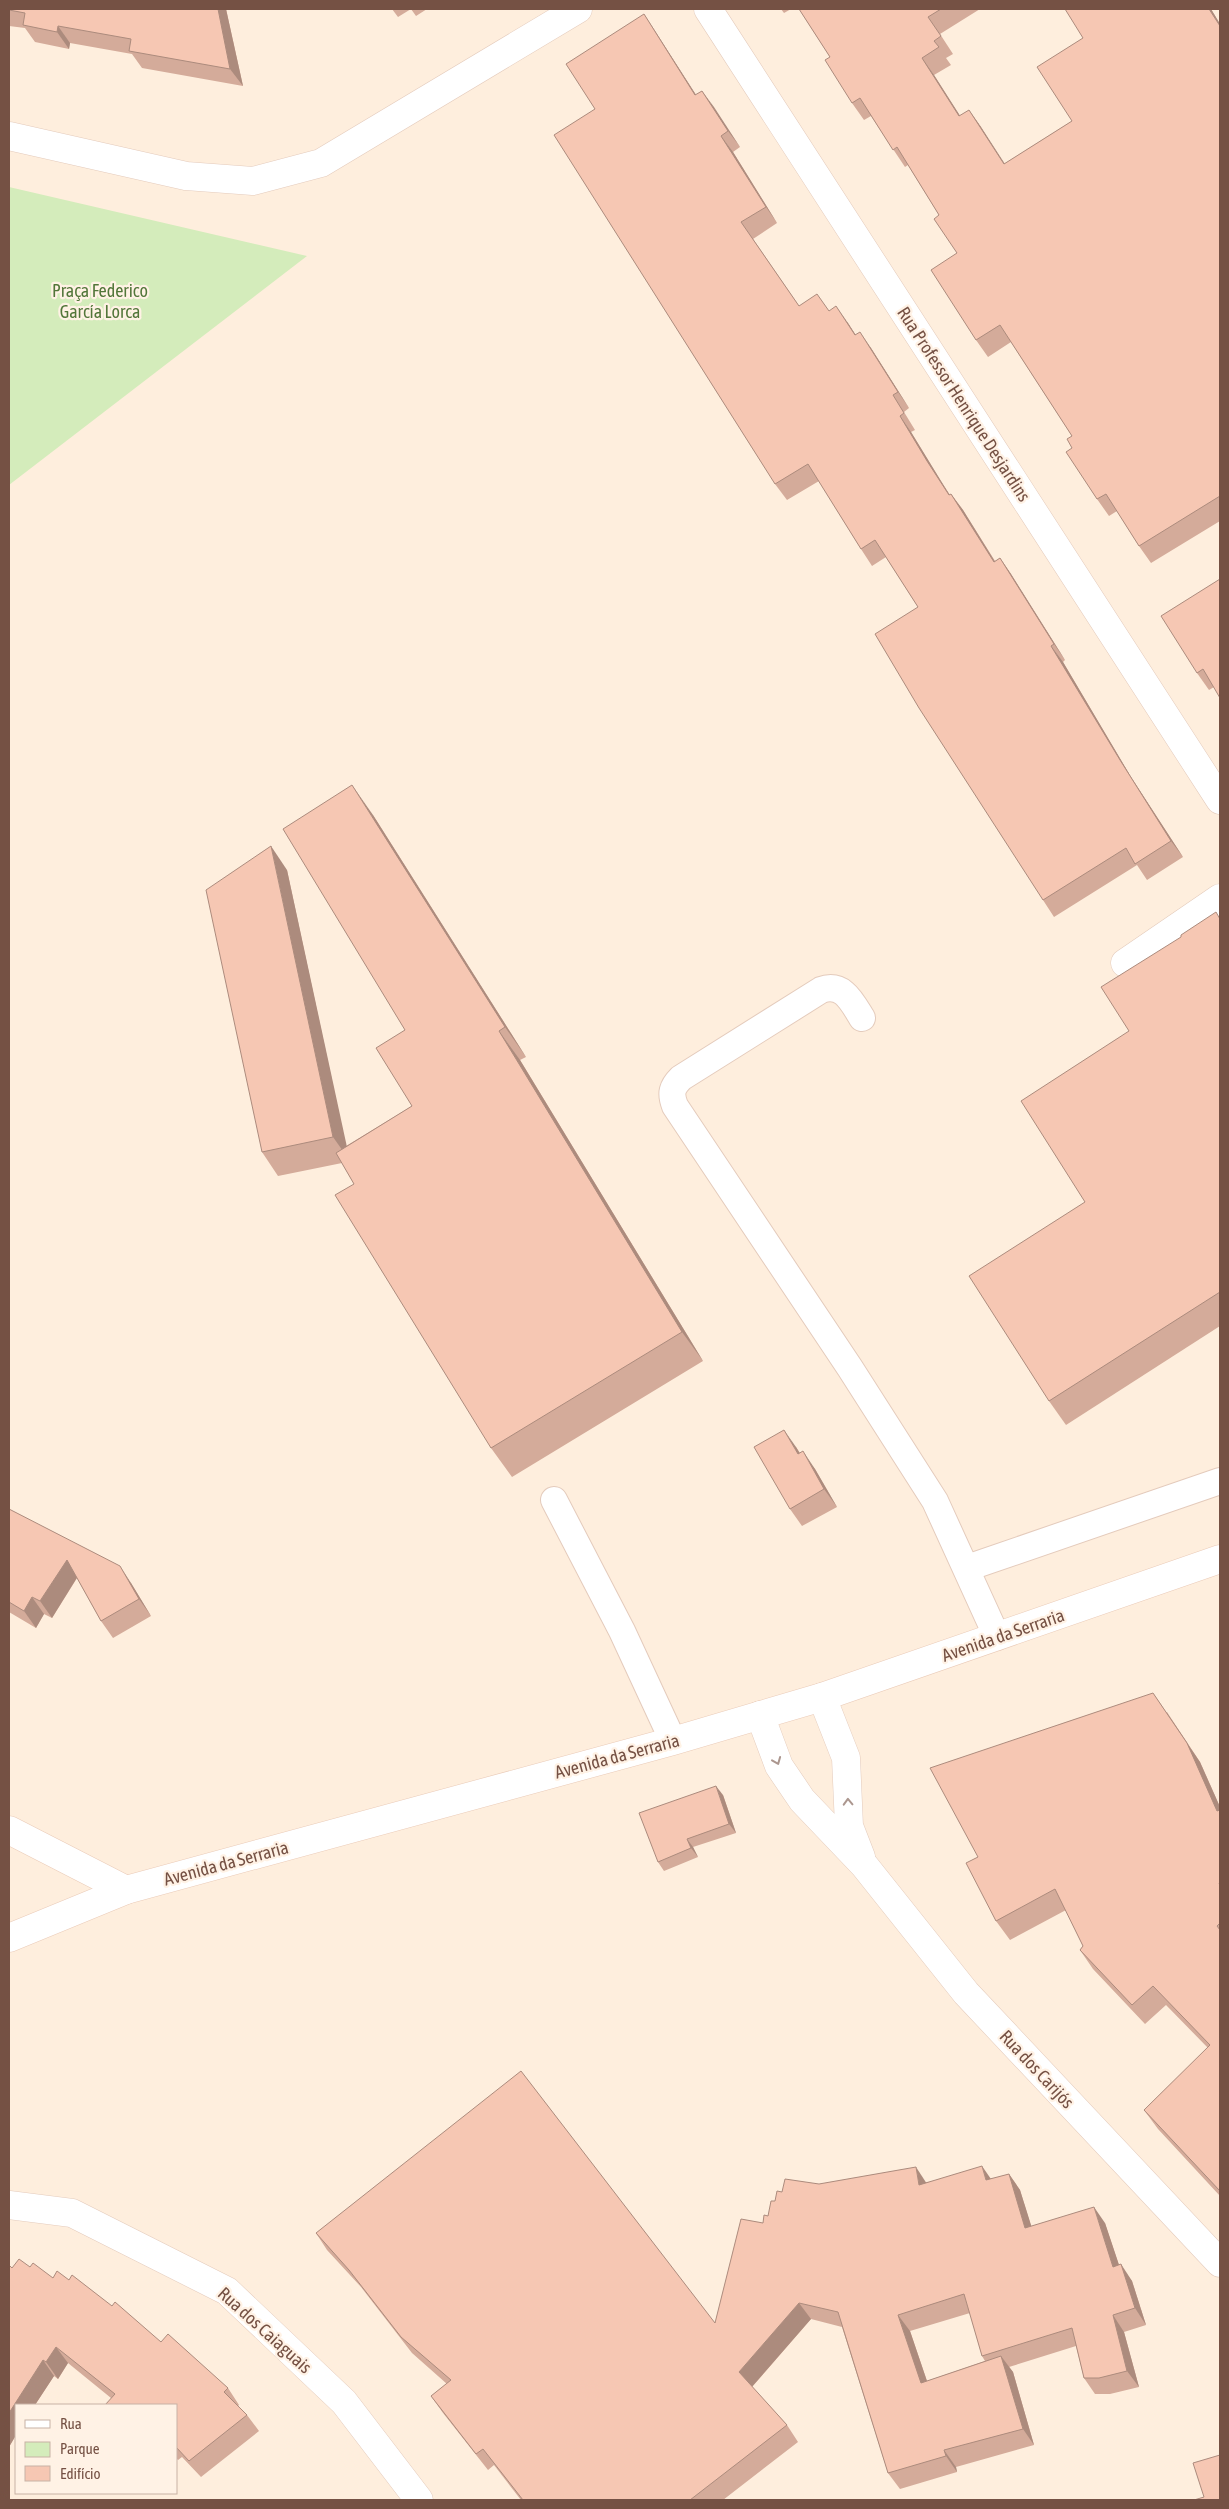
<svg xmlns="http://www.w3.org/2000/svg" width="1229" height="2509" font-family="'Asap Condensed',sans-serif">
<rect width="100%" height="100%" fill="#feeedd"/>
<path fill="#d4ecbb" d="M9,187L307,256L9,485Z"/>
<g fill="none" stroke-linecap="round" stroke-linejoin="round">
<g stroke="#e4cbbc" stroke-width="28">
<g id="lane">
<path d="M862,1018C852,1002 843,982 821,990L681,1078C672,1087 670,1093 675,1106L850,1368L935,1501L997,1637"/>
<path d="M554,1500L622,1631L673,1741"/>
<path d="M967,1568L1220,1481"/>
</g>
</g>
<g stroke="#e4cbbc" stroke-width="29">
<g id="street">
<path d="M708,9L1220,800"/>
<path d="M9,136L186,176L253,181L321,163L578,9"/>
<path d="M1125,963L1220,898"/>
<path d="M822,1697L846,1758L849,1826L861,1857"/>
<path d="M760,1715L779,1766L802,1800L864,1865L966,1993L1220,2263"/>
<path d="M9,2205L72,2213L227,2291L344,2402L419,2500"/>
</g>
</g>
<g stroke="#eacbb8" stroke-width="29">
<g id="secondary">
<path d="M9,1830L126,1890"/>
<path d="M9,1938L126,1890L673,1741L822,1697L1220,1559"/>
</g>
</g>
<use href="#lane" stroke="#fff" stroke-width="26"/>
<use href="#street" stroke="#fff" stroke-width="28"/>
<use href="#secondary" stroke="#fff" stroke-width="28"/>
</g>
<g fill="#d4ab9a" fill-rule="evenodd">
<path d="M9,9H226L243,86L142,68L132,54L70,43L69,49L35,42L25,28L9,26Z"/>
<path d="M392,9H427L416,16L411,9L398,17Z"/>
<path d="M781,9H791L784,13Z"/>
<path d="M799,9H980L940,34L953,54L946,58L951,65L934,75L960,116L969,110L981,127L1004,164L1072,121L1211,9L1220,24V521L1151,563L1139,546L1117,511L1109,516L1097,499L1072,448V436L1011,342L988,357L976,340L957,253L939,215L908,165L905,167L871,116L864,120L852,103L830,57Z"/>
<path d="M644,14L655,31L696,95L702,91L740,147L733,152L777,223L753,239L799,306L829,311L848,323L855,334L871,348L909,408L904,412L915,430L911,432L939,478L950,495L951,494L963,510L995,561L1000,558L1011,574L1065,660L1063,662L1131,777L1183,857L1147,880L1137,865L1054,917L1043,900L918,607L886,557L872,566L861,549L819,481L787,500L775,484L595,109Z"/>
<path d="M1220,579L1214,687L1209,690L1197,673Z"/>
<path d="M373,815L526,1057L520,1060L703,1361L512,1477L491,1448L354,1184L342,1163L278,1176L262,1152L287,870L346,1146L412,1106L405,1030Z"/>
<path d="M1220,918V1326L1066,1425L1049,1401L1085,1202L1129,1031L1181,937Z"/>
<path d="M796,1447L800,1453L815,1469L837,1507L802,1526L790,1509Z"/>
<path d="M9,1509L131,1583L151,1616L113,1638L101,1621L77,1578L52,1618L44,1614L36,1628L9,1612Z"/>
<path d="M1167,1712L1200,1762L1220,1807V2196L1158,2129L1144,2110L1208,2048L1166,2005L1145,2024L1093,1969L1080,1950L1083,1946L1066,1910L1010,1940L996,1921L978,1857Z"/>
<path d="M723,1795L736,1833L693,1847L698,1857L664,1871L658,1862Z"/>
<path d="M1009,2174L1020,2190L1031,2226L1105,2223L1119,2265L1132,2281L1146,2325L1124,2332L1139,2387L1110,2394H1095L1084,2378L1076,2346L1009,2367L1013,2372L1034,2445L956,2467L957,2472L900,2489L888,2473L842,2327L811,2319L752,2387L787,2425L798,2442L723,2500H521L494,2465L488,2470L443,2413L431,2396L447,2384L412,2353L361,2287L327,2250L316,2233L715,2323L763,2223L768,2216L775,2201L782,2192L819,2184L926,2182L991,2179ZM970,2313L982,2356L985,2361L927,2381L910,2331Z"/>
<path d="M30,2267L53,2278L161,2342L228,2388L239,2405L238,2406L247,2415L259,2431L201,2477L182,2457L178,2460L176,2458V2405L111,2398L68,2363L58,2379L54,2376L35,2405H16V2435L9,2447L12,2268Z"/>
</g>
<g fill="#ac8b7d">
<path d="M218,9H226L243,86L230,69Z"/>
<path d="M1209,9H1211L1220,24V26Z"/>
<path d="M644,14L655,31L707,112L695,95Z"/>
<path d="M58,26L70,43L69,49L57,32Z"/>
<path d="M922,58L934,75L971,133L959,116Z"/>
<path d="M702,91L714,107L740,147L728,131Z"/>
<path d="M969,110L981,127L1016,181L1004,164Z"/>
<path d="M721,136L733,152L777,223L766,207Z"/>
<path d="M836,306L848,323L866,351L855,335Z"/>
<path d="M860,332L871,348L909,408L898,392Z"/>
<path d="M900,416L911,432L960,512L927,461Z"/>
<path d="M951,494L963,510L1005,578L994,562Z"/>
<path d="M1000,558L1011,574L1065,660L1054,644Z"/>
<path d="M1051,646L1063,662L1131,777L1183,857L1171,841L1120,760Z"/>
<path d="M352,785L373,815L526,1057L505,1027Z"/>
<path d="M271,846L287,870L350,1161L333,1137Z"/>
<path d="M499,1031L520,1060L703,1361L682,1332Z"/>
<path d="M784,1430L796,1447L810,1471L798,1454Z"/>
<path d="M803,1451L815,1469L837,1507L824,1489Z"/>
<path d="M67,1560L78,1576L52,1618L40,1601Z"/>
<path d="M120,1566L131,1583L151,1616L139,1599Z"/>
<path d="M32,1597L44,1614L36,1628L24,1611Z"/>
<path d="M1153,1693L1200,1762L1220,1807V1816L1217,1811Z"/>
<path d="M716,1786L723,1795L736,1833L729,1824Z"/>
<path d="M687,1839L693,1847L698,1857L691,1848Z"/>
<path d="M982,2166L993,2182L986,2180Z"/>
<path d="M916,2167L927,2184L919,2185Z"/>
<path d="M1009,2174L1020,2190L1037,2244L1025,2228Z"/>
<path d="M1094,2207L1105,2223L1125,2283L1113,2267Z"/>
<path d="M1121,2264L1132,2281L1146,2325L1135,2308Z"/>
<path d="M799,2303L811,2319L750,2389L739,2372Z"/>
<path d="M898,2315L910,2331L933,2399L921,2383Z"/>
<path d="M1113,2315L1124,2332L1139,2387L1127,2371Z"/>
<path d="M56,2347L68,2363L58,2379L46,2362Z"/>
<path d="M1001,2356L1013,2372L1034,2445L1023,2429Z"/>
<path d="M43,2360L54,2376L35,2405H16V2435L9,2447V2413Z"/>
<path d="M944,2450L956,2467L957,2472L946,2456Z"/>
</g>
<g fill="#f6c7b3" stroke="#ac8b7d">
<path d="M9,9H218L230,69L129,51L131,39L58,26L57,32L23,25L25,13L9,10Z"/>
<path d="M799,9H941L928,17L941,36L934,41L939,47L922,58L959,116L969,110L1004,164L1072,121L1037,67L1083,38L1065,9H1209L1220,26V496L1139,546L1106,494L1097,499L1066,452L1072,448L1067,439L1072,436L1000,325L976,340L931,270L957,253L934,219L939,215L897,147L893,150L860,98L852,103L825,60L830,57Z"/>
<path d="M644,14L695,95L702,91L728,131L721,136L766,207L741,222L799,306L817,294L829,311L836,306L855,335L860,332L898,392L893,395L904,413L900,416L927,461L949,495L951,494L994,562L1000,558L1054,644L1051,646L1120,760L1171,841L1135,864L1126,848L1043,900L919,708L875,634L918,607L875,540L861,549L808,464L775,484L554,135L595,109L566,64Z"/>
<path d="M1220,579V698L1203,669L1197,673L1161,616Z"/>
<path d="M352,785L505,1027L499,1031L682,1332L491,1448L335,1195L354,1184L336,1153L412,1106L376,1048L405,1030L283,829Z"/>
<path d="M271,846L333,1137L262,1152L206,890Z"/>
<path d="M1216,912L1220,919V1292L1049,1401L969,1276L1085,1202L1021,1101L1129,1031L1101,987L1181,937V935Z"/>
<path d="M784,1430L798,1454L803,1451L824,1489L790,1509L754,1447Z"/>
<path d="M9,1509L120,1566L139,1599L101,1621L67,1560L40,1601L32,1597L24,1611L9,1602Z"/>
<path d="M1153,1693L1187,1743L1217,1811L1220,1810V1883H1219L1220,1885V1923L1217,1926L1220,1930V2191L1144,2110L1210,2045L1153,1986L1132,2005L1080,1950L1083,1946L1055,1889L996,1921L966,1863L978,1857L930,1768Z"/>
<path d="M716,1786L729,1824L687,1839L691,1848L658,1862L639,1813Z"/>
<path d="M521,2071L715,2323L741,2219L763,2223L764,2215L768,2216L771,2201H775L777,2191L782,2192L785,2179L819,2184L916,2167L919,2185L982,2166L986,2180L1009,2174L1025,2228L1094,2207L1113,2267L1121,2264L1135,2308L1113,2315L1127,2371L1099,2378H1084L1072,2328L982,2356L964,2294L898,2315L921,2383L1001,2356L1023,2429L944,2450L946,2456L888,2473L838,2312L799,2303L739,2372L787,2425L690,2500H523L483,2449L476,2454L431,2396L451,2380L401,2337L349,2270L316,2233Z"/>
<path d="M19,2259L30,2267L33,2263L53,2278L57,2271L69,2280L72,2275L112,2306L115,2302L161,2342L168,2334L228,2388L224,2392L247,2415L189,2461L176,2447V2405H105L115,2394L56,2347L46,2362L43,2360L9,2413V2265L12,2268Z"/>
<path d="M1220,2455V2500H1194L1204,2497L1193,2463Z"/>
</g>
<defs><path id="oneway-chevron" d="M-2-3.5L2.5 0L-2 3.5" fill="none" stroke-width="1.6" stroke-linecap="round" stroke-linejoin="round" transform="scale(1.25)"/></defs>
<g stroke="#ac978f">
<use href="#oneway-chevron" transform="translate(777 1761) rotate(68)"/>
<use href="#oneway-chevron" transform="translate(848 1802) rotate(-92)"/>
</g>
<g text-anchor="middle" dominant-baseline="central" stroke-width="4.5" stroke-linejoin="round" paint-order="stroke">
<g font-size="18" fill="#527639" stroke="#fff2e5">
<text x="100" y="290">Praça Federico<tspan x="100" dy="21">García Lorca</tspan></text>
</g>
<g font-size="18" fill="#755144" stroke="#fff2e5">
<text transform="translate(964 404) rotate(57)">Rua Professor Henrique Desjardins</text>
<text transform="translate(1003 1635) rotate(-19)">Avenida da Serraria</text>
<text transform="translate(617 1756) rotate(-15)">Avenida da Serraria</text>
<text transform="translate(226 1863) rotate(-15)">Avenida da Serraria</text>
<text transform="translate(1037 2069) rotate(47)">Rua dos Carijós</text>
<text transform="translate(265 2330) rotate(42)">Rua dos Caiaguais</text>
</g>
</g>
<rect width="1229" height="2509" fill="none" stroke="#755144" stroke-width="20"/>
<rect x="15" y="2404" width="162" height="90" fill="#fff2e5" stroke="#c8b2a5"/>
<rect x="25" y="2420" width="25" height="8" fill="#ffffff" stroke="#c8b2a5"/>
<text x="60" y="2429" font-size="15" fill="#755144">Rua</text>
<rect x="25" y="2442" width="25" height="15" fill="#d4ecbb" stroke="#c8b2a5"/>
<text x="60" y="2454" font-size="15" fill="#755144">Parque</text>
<rect x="25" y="2466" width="25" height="15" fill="#f6c7b3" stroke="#c8b2a5"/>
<text x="60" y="2479" font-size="15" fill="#755144">Edifício</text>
</svg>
